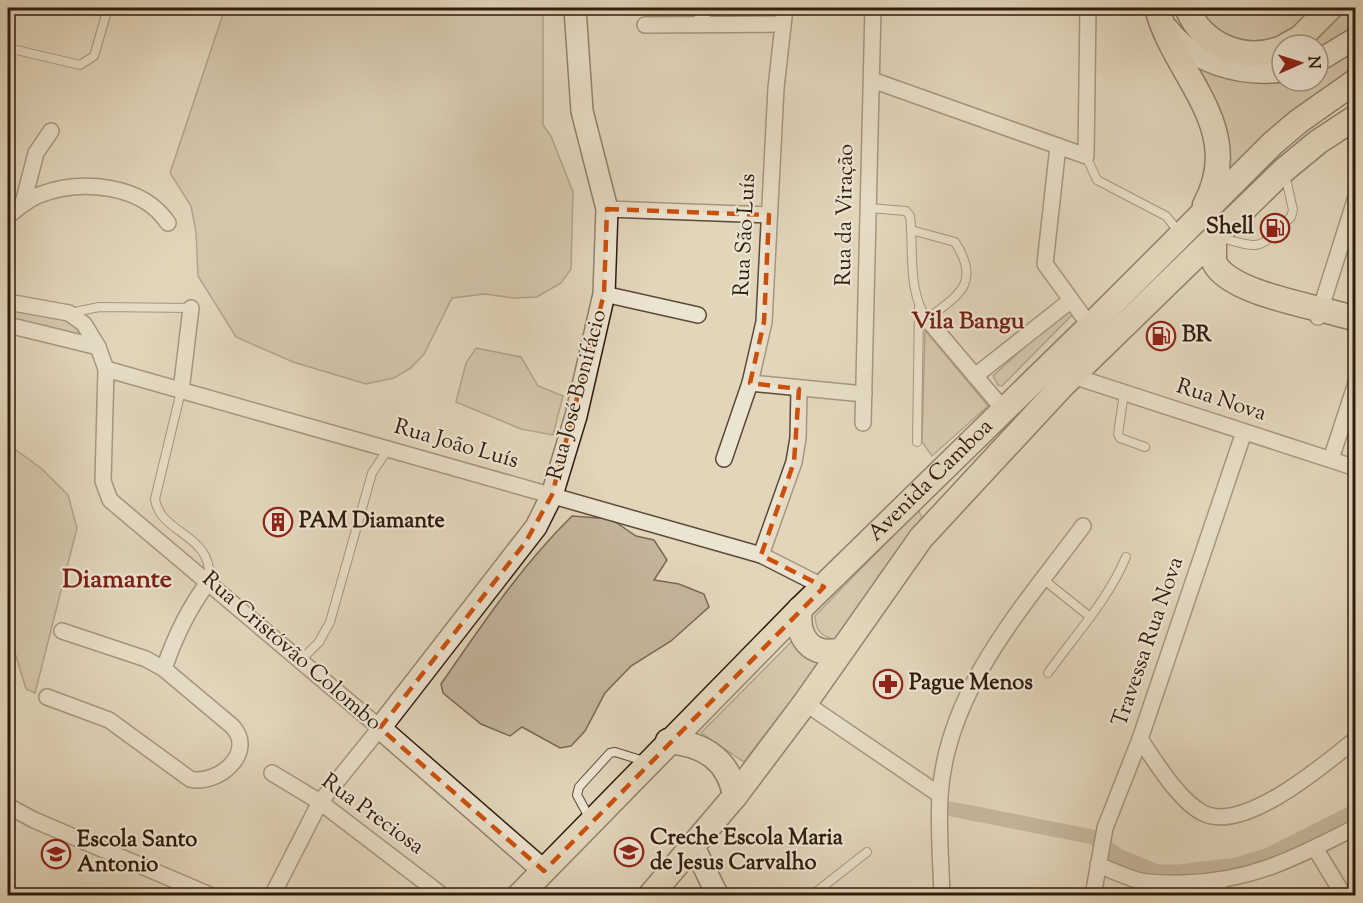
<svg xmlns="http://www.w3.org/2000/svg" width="1363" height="903" font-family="'Sorts Mill Goudy',serif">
<rect width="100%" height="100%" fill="#e1d5ba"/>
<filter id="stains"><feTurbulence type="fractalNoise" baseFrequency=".00333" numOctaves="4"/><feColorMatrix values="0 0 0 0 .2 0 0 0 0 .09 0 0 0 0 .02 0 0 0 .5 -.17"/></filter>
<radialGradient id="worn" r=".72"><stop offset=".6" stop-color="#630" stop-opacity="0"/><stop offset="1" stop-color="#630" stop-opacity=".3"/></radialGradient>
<g fill="#c3b59c" stroke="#796854" stroke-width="1.5">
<path d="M225,8H543V125L551,136L573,192L571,269L561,283L537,297L513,298L485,294L452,298L424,354L411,368L394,378L366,384L293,362L236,337L198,276L196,232L191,206L170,173Z"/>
<path d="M1197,8H1317L1292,32L1260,42L1238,40L1217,31Z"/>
<path d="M1340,8H1355V28L1318,51V45H1300Z"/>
<path d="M1355,49V73L1220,185L1191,64L1282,81H1318V71Z"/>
<path d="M8,306L75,323L80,336L8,320Z"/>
<path d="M1067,308L1074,313L1002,386L998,385L993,376Z"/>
<path d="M925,330L988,406L932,456L922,442Z"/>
<path d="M476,348L521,357L538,386L563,396L553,435L521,429L456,402L466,363Z"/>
<path d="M8,444L42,469L68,495L77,528L35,693L26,689L12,643L8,638Z"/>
<path d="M918,510L925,523L836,640C821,636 816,632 815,616Z"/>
<path d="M572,516L611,519L636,536L654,540L667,560L654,580L679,584L704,594L709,607L671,641L631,666L605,693L585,731L571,746L560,748L522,727L510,736L481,724L443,693L441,684C482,625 521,566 572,516Z"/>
<path d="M791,642L820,663L744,762L701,733Z"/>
</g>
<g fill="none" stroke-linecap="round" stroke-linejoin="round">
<path stroke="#a4967f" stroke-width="15" d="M951,809L1093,837L1118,856L1157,872H1179L1237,865L1269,855L1356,811"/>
<g stroke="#5c4a38" stroke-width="10">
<g id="lane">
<path d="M8,48L80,65L94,56L108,8"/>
<path d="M1086,156L1097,180L1166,216L1179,232"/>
<path d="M869,208L906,211L910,216C914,249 907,291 927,319C960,294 981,283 955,242L911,230"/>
<path d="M1222,238C1266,251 1259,247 1291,217L1293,210L1285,174"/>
<path d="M70,313L99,307L191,308"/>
<path d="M181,391L155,499C160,535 214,533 209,581"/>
<path d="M1124,393L1118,434L1120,438L1145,447"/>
<path d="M917,442L919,307"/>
<path d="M1044,580L1089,616"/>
<path d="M301,660L319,642L330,622L372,473L388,449"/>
<path d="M1048,673C1075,635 1108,600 1126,557"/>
<path d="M590,819L577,795L579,787L610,753L615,752L644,761"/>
<path d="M811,896L867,852"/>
</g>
</g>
<g stroke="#5c4a38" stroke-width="18">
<g id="street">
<path d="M701,8L703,23"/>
<path d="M645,25L783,24"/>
<path d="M872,80L1086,156L1088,8"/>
<path d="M1058,146L1045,264L1090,326"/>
<path d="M23,203L36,153L51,131"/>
<path d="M607,209L769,215"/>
<path d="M8,216C18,208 27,200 39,195C81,179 142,184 168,223"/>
<path d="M604,294L698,315"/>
<path d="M8,302L69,313L84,324L98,347L106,369L103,481L110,500L380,728L320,802L272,896"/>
<path d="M1318,317L1356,197"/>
<path d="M927,319L1004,410"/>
<path d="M8,325L98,347"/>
<path d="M106,369L761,555L824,587"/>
<path d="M975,376L1070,301"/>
<path d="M1073,376L1356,468"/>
<path d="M750,383L864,394"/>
<path d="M181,391L191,308"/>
<path d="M863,423L873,8"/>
<path d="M724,459L750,383L764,322L776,88L785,8"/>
<path d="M1331,459L1356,383"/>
<path d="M761,555L794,462L798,438L799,389"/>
<path d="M164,669C175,636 188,609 209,581"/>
<path d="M47,697L109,720L190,779C218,786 257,752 232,726L164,669L146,659L62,631"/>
<path d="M805,703L940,795"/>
<path d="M1140,739C1155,761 1179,801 1203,813C1244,834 1326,763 1356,739"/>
<path d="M272,773L320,802L443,896"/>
<path d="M8,806L34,820L212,896"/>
<path d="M1315,848L1344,896"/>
<path d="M1098,865C1111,870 1124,876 1137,880C1151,884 1168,883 1183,883C1253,881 1295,858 1356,827"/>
<path d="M1218,880L1219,896"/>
<path d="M942,896C941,863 938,828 940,795C947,690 1023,607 1083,526"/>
<path d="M1093,896L1105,828L1140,739L1244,432"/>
</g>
</g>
<g stroke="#2f1b0c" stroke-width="24">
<g id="secondary">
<path d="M1168,29C1195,64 1240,76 1282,71"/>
<path d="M1318,61L1356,38"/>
<path d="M694,847L718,896"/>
<path d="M544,871L380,728L536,527L552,495L576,416L604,294L607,209L582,111L575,8"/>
</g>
</g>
<g stroke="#2f1b0c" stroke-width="27">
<g id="primary">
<path d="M1157,8C1175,77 1247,128 1205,205"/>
<path d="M1187,8C1202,45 1244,63 1282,48"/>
<path d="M1287,45L1300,38L1330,8"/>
<path d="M1214,239V262C1229,295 1322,307 1356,319"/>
<path d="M800,609C796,636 810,658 841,650"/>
<path d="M668,741C704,744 729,760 735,796"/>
<path id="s1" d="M519,896L800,609L1090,326L1273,143L1299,121L1356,81"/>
<path d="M650,896L735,796L805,703L921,538L1061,387L1284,170L1318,142L1356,117"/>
</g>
</g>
<use href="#lane" stroke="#ece4d2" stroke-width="8"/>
<use href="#street" stroke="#ece4d2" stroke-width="15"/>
<use href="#secondary" stroke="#ece4d2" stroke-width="21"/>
<use href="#primary" stroke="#e1d5ba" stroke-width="24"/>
</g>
<path d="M0 0H1363V903H0ZM607,209L769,215L764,322L750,383L799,389L794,462L761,555L824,587L544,871L380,728L525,543L552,495L604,294Z" fill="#e1d5ba" fill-opacity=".55" fill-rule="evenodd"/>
<path fill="none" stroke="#cc500c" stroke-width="4.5" stroke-dasharray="12 8" stroke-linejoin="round" d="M607,209L769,215L764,322L750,383L799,389L794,462L761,555L824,587L544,871L380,728L525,543L552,495L604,294Z"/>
<defs>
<g id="fuel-ring" transform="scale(1.5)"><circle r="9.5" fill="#ece4d2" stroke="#8f2418" stroke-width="1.5"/><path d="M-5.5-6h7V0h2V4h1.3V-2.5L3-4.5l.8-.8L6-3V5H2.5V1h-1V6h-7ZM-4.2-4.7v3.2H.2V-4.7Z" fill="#8f2418"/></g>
<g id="building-ring" transform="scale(1.5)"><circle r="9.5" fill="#ece4d2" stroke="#8f2418" stroke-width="1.5"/><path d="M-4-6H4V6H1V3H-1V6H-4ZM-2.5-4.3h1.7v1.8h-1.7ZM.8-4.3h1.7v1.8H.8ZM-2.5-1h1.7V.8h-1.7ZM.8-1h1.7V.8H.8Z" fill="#8f2418"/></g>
<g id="pharmacy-ring" transform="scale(1.5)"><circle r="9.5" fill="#ece4d2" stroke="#8f2418" stroke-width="1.5"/><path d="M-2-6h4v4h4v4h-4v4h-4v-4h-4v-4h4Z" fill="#8f2418"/></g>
<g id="school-ring" transform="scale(1.5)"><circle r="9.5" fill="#ece4d2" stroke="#8f2418" stroke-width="1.5"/><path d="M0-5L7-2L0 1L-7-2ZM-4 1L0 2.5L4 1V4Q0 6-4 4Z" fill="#8f2418"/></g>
</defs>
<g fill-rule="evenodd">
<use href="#fuel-ring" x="1275" y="228"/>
<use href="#fuel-ring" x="1161" y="336"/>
<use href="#building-ring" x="278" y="522"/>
<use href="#pharmacy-ring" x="888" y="684"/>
<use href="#school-ring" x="629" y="852"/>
<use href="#school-ring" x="56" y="854"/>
</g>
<g text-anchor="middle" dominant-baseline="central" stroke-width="4.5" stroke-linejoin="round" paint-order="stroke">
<g font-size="22" fill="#2f1b0c" stroke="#ece4d2">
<text transform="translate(846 215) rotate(-89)">Rua da Viração</text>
<text transform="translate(746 235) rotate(-87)">Rua São Luís</text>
<text transform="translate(578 395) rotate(-75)">Rua José Bonifácio</text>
<text transform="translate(1221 401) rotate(18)">Rua Nova</text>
<text transform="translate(456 445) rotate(16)">Rua João Luís</text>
<text stroke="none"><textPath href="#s1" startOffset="585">Avenida Camboa</textPath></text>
<text transform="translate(1149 642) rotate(-71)">Travessa Rua Nova</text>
<text transform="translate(291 652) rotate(41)">Rua Cristóvão Colombo</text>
<text transform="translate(372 815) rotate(36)">Rua Preciosa</text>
</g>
<g font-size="22" font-weight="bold" fill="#2f1b0c" stroke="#ece4d2" text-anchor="start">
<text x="1254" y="228" text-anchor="end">Shell</text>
<text x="1182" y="336">BR</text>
<text x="299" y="522">PAM Diamante</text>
<text x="909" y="684">Pague Menos</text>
<text x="650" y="839">Creche Escola Maria<tspan x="650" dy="25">de Jesus Carvalho</tspan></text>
<text x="77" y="841">Escola Santo<tspan x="77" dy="25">Antonio</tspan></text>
</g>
<g font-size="24" font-weight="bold" fill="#7a1f14" stroke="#ece4d2">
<text x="968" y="322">Vila Bangu</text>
</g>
<g font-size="26" font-weight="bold" fill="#7a1f14" stroke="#ece4d2">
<text x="117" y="580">Diamante</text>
</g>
</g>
<rect width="1363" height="903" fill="none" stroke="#e1d5ba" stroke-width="30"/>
<rect x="9" y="9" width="1345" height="885" fill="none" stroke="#2f1b0c" stroke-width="3"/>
<rect x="15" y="15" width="1333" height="873" fill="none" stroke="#2f1b0c" stroke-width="1.5"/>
<g transform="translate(1300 63) rotate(87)"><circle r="28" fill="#ece4d2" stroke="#a09483" stroke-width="1.5"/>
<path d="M0-4.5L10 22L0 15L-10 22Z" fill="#8f2418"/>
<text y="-9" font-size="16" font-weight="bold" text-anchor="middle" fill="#2f1b0c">N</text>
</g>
<rect width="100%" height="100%" filter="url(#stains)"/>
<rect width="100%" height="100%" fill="url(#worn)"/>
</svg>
